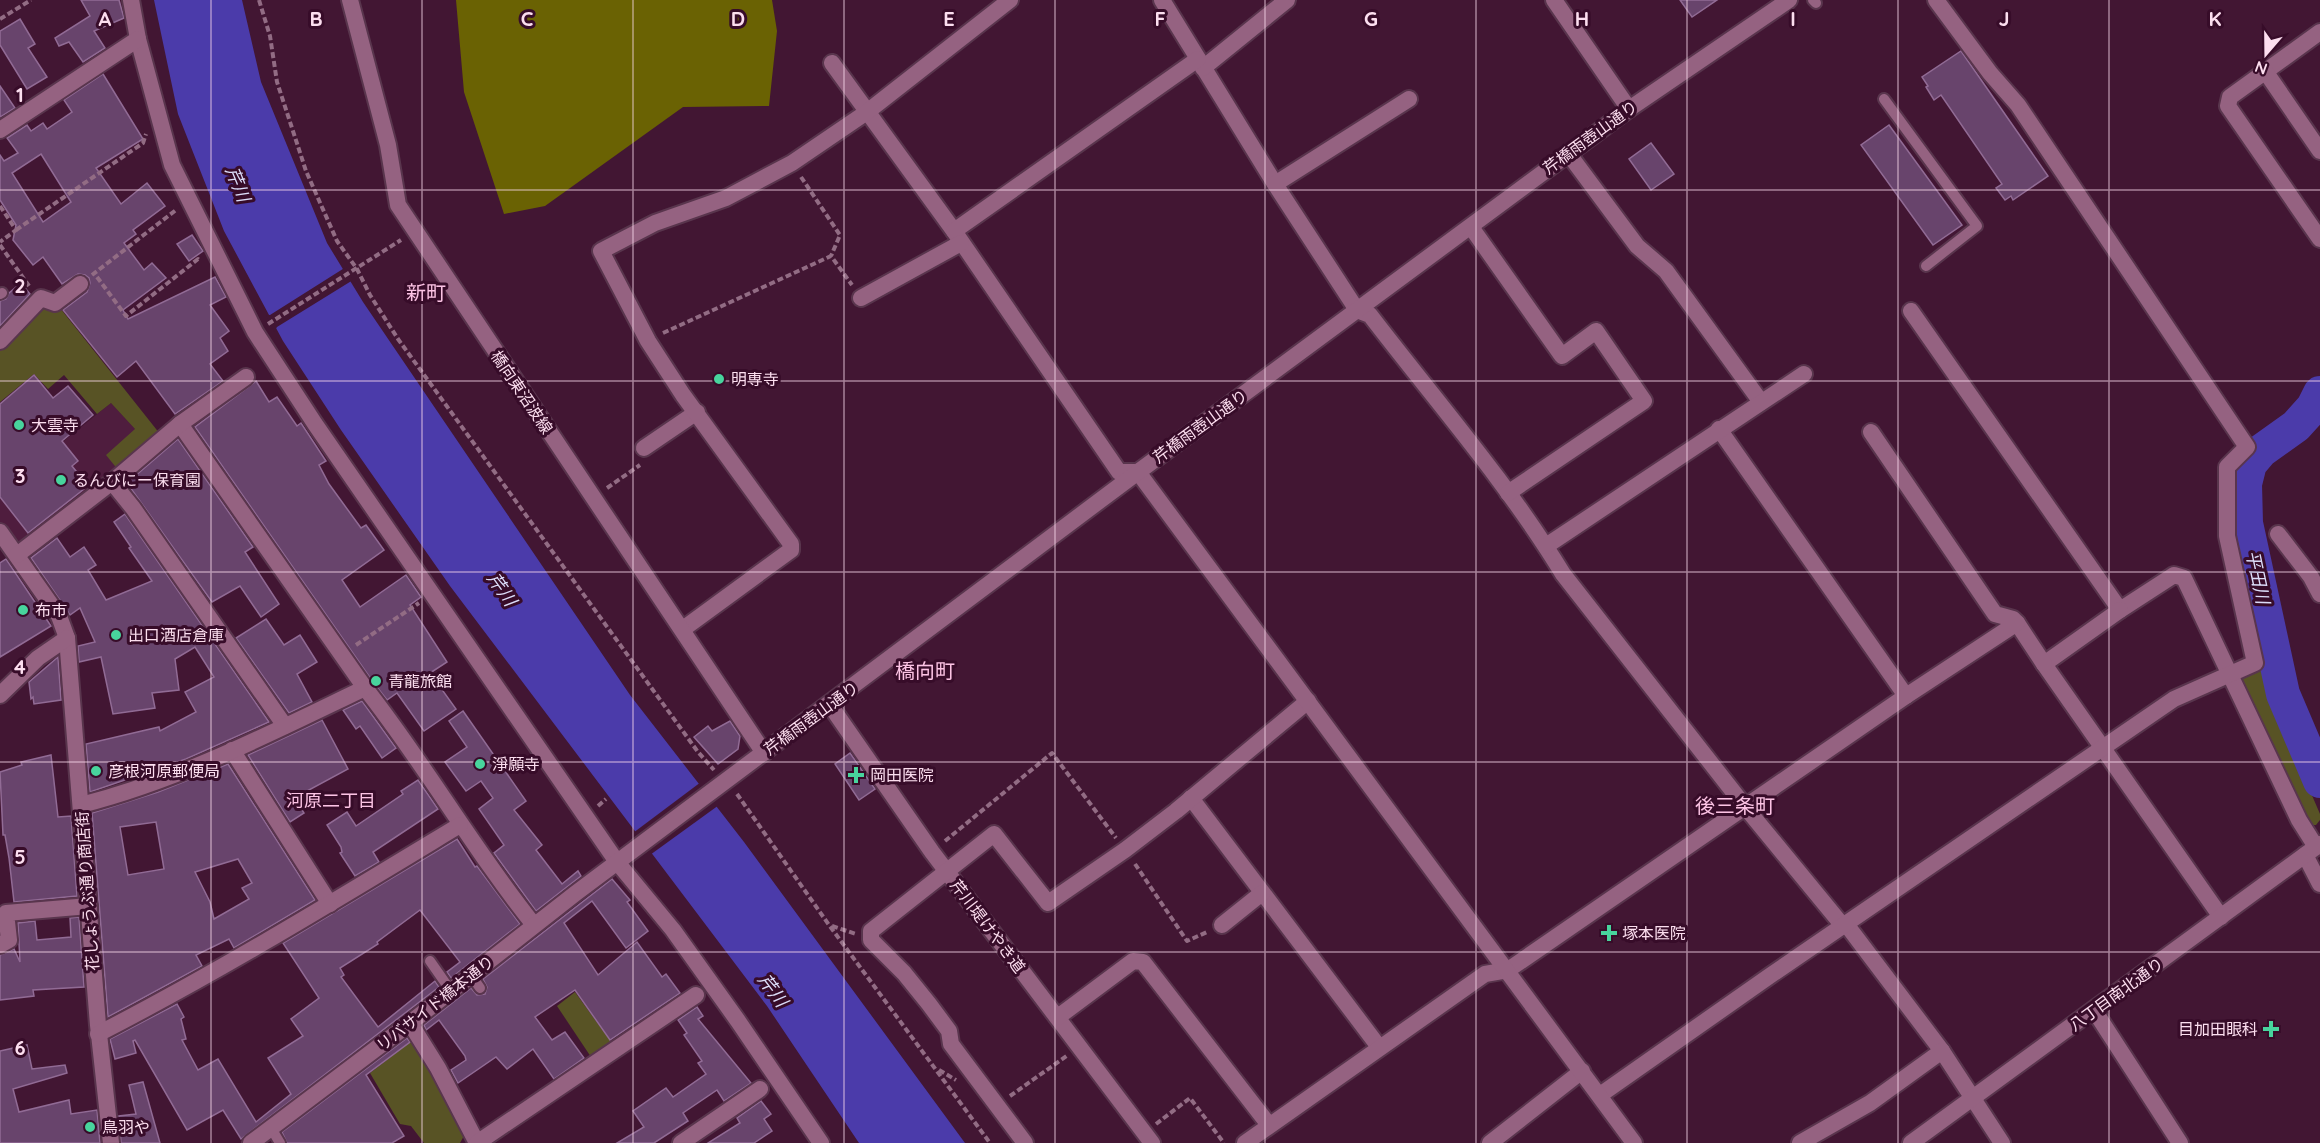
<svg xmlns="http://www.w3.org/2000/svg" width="2320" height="1143" font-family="Quicksand,'Noto Sans JP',sans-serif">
<rect width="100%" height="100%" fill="#421633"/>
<path fill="#4f1d3e" d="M111,403L136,430L119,471L18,548L0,522V490L29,469Z"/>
<g fill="#585325">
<path d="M42,302L60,308L160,434L119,471L106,455L135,429L111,403L97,414L64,375L48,389L34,374L0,402V345Z"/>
<path d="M2260,667L2268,693L2320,814V820L2316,825H2310L2237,677Z"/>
<path d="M575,992L614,1046L593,1060L557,1006Z"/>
<path d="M413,1040L465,1134L460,1143H424L411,1126L400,1124L370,1073Z"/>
</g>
<path fill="#6a6203" d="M456,0H772L777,31L769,106L683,107L545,206L504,214L464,92Z"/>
<path fill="#4b3baa" d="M154,0H242L261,82L327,243L363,302L630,695L744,842L965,1143H859L767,1006L450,586L341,430L283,341L224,231L178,114Z"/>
<g fill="#421633">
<path d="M346,267L353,280L277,327L274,332L266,315H270Z"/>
<path d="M701,782L719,805L650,855L633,833Z"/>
</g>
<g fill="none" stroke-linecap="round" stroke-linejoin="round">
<path stroke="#4b3baa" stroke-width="34" d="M2320,393L2313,407L2296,426L2261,451L2250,464L2245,484L2246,523L2283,694L2320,781"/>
</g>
<g fill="#68446c" stroke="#916b95" stroke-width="1.5" fill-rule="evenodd">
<path d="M81,0H119L124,18L94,31L105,48L83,62L69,42L59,46L55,38L90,16Z"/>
<path d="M1680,0H1717L1692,17Z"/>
<path d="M20,19L35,44L28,48L47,77L27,89L0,45V31Z"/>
<path d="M1961,51L2048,176L2013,200L2011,196L2005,200L1996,188L2002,184L1941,95L1934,100L1926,87L1928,86L1922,77Z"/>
<path d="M103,74L143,139L96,168L121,204L147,183L165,206L133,230L136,234L124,243L144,270L152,263L166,278L123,310L128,319L215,277L226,297L210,305L229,331L220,338L228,351L210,364L223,381L175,414L136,361L117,377L63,310L87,292L90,283L89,278L85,275L78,274L62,284L43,257L33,265L13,240L16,225L0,200V155L4,161L18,153L7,138L27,125L31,131L43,123L47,129L72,112L64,100ZM41,154L71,202L43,222L12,173Z"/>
<path d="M0,86L15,108L0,117Z"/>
<path d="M1889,125L1962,225L1933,245L1861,145Z"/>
<path d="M1651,143L1674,174L1651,190L1629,159Z"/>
<path d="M192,235L203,251L189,261L177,244Z"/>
<path d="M21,283L30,294L0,326V301L6,299L9,293Z"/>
<path d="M34,375L53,398L68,386L93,415L62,441L78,461L72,466L88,486L28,533L0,497V404Z"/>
<path d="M256,381L269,402L277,397L297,426L301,423L326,461L319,465L329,484L361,528L366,525L384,550L342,580L360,607L406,575L421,597L410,605L447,662L430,673L456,709L424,731L397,693L387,700L373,682L195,427Z"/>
<path d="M178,439L253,547L245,552L279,604L261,617L240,586L212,602L127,483Z"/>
<path d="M125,514L269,722L186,759L90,792L86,744L159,727L160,731L196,712L185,692L214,677L195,647L175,659L179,690L152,693L155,708L113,714L101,657L79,662L78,646L95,642L80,608L70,615L31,558L57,538L70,557L84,547L96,565L88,570L106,600L152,581L129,548L131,547L114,522Z"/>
<path d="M6,559L51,626L0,657V563Z"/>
<path d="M266,619L284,645L300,635L317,662L297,674L312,702L289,713L236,638Z"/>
<path d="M58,657L61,700L34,704L33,697L31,699L29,682Z"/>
<path d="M362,701L396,748L382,758L360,726L356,729L343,710Z"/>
<path d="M463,711L526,801L514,810L542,845L536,850L562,884L578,871L581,876L536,911L494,853L504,845L479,809L493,798L481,781L466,791L445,762L467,747L449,721Z"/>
<path d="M322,720L348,769L294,798L304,813L290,822L248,755Z"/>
<path d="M730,721L740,736L738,749L718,764L694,737L708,726L712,731Z"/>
<path d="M850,753L875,789L859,800L835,764Z"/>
<path d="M51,755L58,817L71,816L77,896L14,902L9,858L5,835H3L0,772L22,765L21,762Z"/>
<path d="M228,764L315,900L234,948L229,939L196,955L202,966L108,1017L92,813L158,792ZM156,822L164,869L128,875L120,827ZM238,859L252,883L242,888L249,899L214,919L210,902L195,872Z"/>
<path d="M418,780L438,809L373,852L379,862L355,876L340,853L342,852L341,847L327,825L347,812L356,826L403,794L401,791Z"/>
<path d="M457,839L475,867L477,866L520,924L451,978L447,972L460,962L420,910L377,942L378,944L340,968L344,975L341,977L378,1027L435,981L439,987L241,1139L223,1110L187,1130L135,1040L133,1041L136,1053L115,1059L110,1039L177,1004L184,1017L181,1019L186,1039L182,1040L198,1070L218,1059L256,1122L291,1094L268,1058L303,1036L291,1019L319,998L283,943Z"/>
<path d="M612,879L630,900L627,902L648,931L626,948L592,901L564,923L598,975L637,942L662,977L666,974L680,993L610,1040L575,990L535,1017L552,1040L565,1032L584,1058L554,1079L533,1049L507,1069L496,1057L458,1083L451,1070L466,1060L465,1056L439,1020L426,1030L424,1025L471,988L477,995L485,994L487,987L483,979Z"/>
<path d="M79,917L84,987L33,990L34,996L0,1000V955L14,949L20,962L18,923L35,921L37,940L71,937L70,918Z"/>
<path d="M697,1007L703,1016L698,1019L751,1083L724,1101L717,1090L683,1113L688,1121L654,1143H617L644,1127L633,1111L666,1088L673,1097L706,1074L698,1063L702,1061L684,1035L687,1033L678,1020Z"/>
<path d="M407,1038L410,1042L366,1075L404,1136L392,1143H287L282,1132Z"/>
<path d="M27,1045L32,1069L65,1065L67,1073L13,1089L19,1112L69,1100L71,1114L97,1110L100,1143H0V1051Z"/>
<path d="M143,1082L160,1143H121L119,1116L136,1114L129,1085Z"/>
<path d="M761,1101L771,1114L764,1119L772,1131L754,1143H708L740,1123L737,1118Z"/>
</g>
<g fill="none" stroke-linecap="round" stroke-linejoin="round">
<g stroke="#59354d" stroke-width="14">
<g id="service">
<path d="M1813,0L1816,3"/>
<path d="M1884,99L1977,226L1926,266"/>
<path d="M0,294L2,293"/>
<path d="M430,961L451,991"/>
<path d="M471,975L480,988"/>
<path d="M271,1128L280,1143"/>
</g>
</g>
<g stroke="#59354d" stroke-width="20">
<g id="minor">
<path d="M131,0L138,39L172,165L255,332L315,424L617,862L673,930L738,1021L821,1143"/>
<path d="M1162,0L1275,184L1357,310L1370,315C1435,400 1507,482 1563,574L1746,808L1843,926"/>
<path d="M1554,0L1629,109"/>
<path d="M2320,32L2230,97L2228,106L2320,239"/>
<path d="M832,63L954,231L1119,472H1138"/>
<path d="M1203,68L1287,0"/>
<path d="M2265,71L2320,151"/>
<path d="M0,130L138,39"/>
<path d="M1568,153L1637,246L1666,271L1761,402"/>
<path d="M1275,184L1409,99"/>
<path d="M1471,227L1562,356L1596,331L1644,401L1508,493"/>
<path d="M954,231L1198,59"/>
<path d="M861,298L961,243"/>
<path d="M1911,311L2120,610L2174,575L2184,578L2299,820L2316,847"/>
<path d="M0,341L41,298L55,303L80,284"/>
<path d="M180,424L365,688C425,764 473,849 534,925"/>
<path d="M1719,429L1906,696"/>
<path d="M644,448L697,412"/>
<path d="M112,482L133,508L285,726"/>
<path d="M0,532L59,616L67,638L98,1025L111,1143"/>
<path d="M2278,534L2311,577L2320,594"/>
<path d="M1546,546L1804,374"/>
<path d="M17,555L112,482L180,424L246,377"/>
<path d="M2120,610L2044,664L2221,917"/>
<path d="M2017,623L2044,664"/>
<path d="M683,629L791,550V544L683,395L648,341L601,251L655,223L726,198L792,163L867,112L1010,0"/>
<path d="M0,695L38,658L67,638"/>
<path d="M830,705L932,852L1152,1143"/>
<path d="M232,750L330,904"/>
<path d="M1191,798L1379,1047"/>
<path d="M81,805C180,780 273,732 365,688"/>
<path d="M2305,855L2320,884"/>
<path d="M1846,924L1942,1051L2002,1143"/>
<path d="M1222,925L1262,893"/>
<path d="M0,945L9,940L6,913L89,906"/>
<path d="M2094,1010L2180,1143"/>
<path d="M1058,1017L1133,961L1143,962L1269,1125"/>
<path d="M410,1023L438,1068L477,1143"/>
<path d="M98,1034C222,970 341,897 460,825"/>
<path d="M1600,1095L1771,975L2174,699L2255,663L2227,536V467L2247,447L2018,105L1990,73L1936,0"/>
<path d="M477,1143L696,995"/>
<path d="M681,1143L760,1089"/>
<path d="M1025,1143L951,1044L949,1031L929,1004L904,973L871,940V931L994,834L1048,903L1125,850L1176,811L1308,701"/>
<path d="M1245,1143L1485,974L1508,970L1906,696L2017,623L2013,619L1995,614L1871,432"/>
<path d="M1490,1143L1582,1071"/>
<path d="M1800,1143L1870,1103L1942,1051"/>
</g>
</g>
<g stroke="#59354d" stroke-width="20">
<g id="tertiary">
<path d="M1138,472L1634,1143"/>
<path d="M1911,1143L2320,844"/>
</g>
</g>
<g stroke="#59354d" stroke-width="20">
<g id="secondary">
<path d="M350,0L388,145L398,205L764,753"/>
<path d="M251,1143L410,1023L576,893L1138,472L1629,109L1789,0"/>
</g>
</g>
<g stroke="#926c84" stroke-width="4" stroke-dasharray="6 3" stroke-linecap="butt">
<path d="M259,0L270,36L277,82L306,171L337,241L357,269L370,295L398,339L698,752L714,770"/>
<path d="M0,19L31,0"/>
<path d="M801,177L840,235L831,256"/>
<path d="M0,206L16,230L0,242"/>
<path d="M16,230L143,143L146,134"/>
<path d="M0,245L29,286"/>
<path d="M92,275L176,210"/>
<path d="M97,277L126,316L198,259L199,260"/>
<path d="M268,324L401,240"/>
<path d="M663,333L831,256L852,285"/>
<path d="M607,488L640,465"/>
<path d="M356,645L419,603"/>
<path d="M737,794L829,925L990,1143"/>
<path d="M598,806L606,799"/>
<path d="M945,841L1052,753L1116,838"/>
<path d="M1135,864L1187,941L1207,932"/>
<path d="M832,926L856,934"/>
<path d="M939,1070L956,1080"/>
<path d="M1010,1096L1068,1055"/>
<path d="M1156,1124L1190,1098L1224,1143"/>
</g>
<use href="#service" stroke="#956281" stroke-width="10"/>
<use href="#minor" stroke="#956281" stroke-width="16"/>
<use href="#tertiary" stroke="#956281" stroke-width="16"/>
<use href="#secondary" stroke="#956281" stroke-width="16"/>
</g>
<path fill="none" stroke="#fcdeef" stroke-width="1.5" stroke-opacity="0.55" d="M211,0V1143M422,0V1143M633,0V1143M844,0V1143M1055,0V1143M1265,0V1143M1476,0V1143M1687,0V1143M1898,0V1143M2109,0V1143M0,190H2320M0,381H2320M0,572H2320M0,762H2320M0,952H2320"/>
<g fill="#48d49d" stroke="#370c29" stroke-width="2">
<circle cx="719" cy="379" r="6"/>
<circle cx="19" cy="425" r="6"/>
<circle cx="61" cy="480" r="6"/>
<circle cx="23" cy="610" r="6"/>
<circle cx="116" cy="635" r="6"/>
<circle cx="376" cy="681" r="6"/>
<circle cx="480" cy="764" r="6"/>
<circle cx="96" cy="771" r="6"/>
<path d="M853 766h6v6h6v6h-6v6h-6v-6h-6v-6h6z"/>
<path d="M1606 924h6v6h6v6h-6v6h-6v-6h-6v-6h6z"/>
<path d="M2268 1020h6v6h6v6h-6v6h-6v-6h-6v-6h6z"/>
<circle cx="90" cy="1127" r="6"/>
</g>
<g text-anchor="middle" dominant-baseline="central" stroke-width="6" stroke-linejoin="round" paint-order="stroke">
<g font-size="16" fill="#fcdeef" stroke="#370c29">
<text transform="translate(1590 137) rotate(-36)">芹橋雨壺山通り</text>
<text transform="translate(522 392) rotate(56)">橋向東沼波線</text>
<text transform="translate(1200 426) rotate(-36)">芹橋雨壺山通り</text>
<text transform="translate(811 718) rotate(-36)">芹橋雨壺山通り</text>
<text transform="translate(87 891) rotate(-94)">花しょうぶ通り商店街</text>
<text transform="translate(988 926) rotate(53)">芹川堤けやき道</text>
<text transform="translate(2116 994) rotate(-36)">八丁目南北通り</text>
<text transform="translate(435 1003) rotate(-38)">リバサイド橋本通り</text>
</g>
<g font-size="16" fill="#fcdeef" stroke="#370c29" text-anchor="start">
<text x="731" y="379">明専寺</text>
<text x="31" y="425">大雲寺</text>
<text x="73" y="480">るんびにー保育園</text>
<text x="35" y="610">布市</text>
<text x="128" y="635">出口酒店倉庫</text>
<text x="388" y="681">青龍旅館</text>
<text x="492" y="764">淨願寺</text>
<text x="108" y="771">彦根河原郵便局</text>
<text x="870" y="775">岡田医院</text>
<text x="1622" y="933">塚本医院</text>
<text x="2258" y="1029" text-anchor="end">目加田眼科</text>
<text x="102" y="1127">鳥羽や</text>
</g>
<g font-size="18" font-style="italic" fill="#dbdcf9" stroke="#370c29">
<text transform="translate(238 184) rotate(68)">芹川</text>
<text transform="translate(2258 577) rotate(78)">平田川</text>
<text transform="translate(502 589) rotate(55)">芹川</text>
<text transform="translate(773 990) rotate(53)">芹川</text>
</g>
<g font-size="18" fill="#fcc3e4" stroke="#370c29">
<text x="331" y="800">河原二丁目</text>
</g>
<g font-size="20" fill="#fcc3e4" stroke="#370c29">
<text x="426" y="292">新町</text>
<text x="925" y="670">橋向町</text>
<text x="1735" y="805">後三条町</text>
</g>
</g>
<g font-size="20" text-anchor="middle" font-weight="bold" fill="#fcdeef" stroke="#370c29" stroke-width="6" stroke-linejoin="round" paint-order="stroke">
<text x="105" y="26">A</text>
<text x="316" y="26">B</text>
<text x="527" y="26">C</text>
<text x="738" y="26">D</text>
<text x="949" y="26">E</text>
<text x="1160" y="26">F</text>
<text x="1371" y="26">G</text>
<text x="1582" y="26">H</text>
<text x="1793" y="26">I</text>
<text x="2004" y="26">J</text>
<text x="2215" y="26">K</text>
<text x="20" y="102">1</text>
<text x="20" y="293">2</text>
<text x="20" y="483">3</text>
<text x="20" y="674">4</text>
<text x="20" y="864">5</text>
<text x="20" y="1055">6</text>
</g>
<g transform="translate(2266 54) rotate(200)" stroke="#370c29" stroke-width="4.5" paint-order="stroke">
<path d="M0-4.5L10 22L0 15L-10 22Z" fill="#fcdeef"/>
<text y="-9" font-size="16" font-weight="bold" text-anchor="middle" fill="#fcdeef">N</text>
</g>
</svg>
